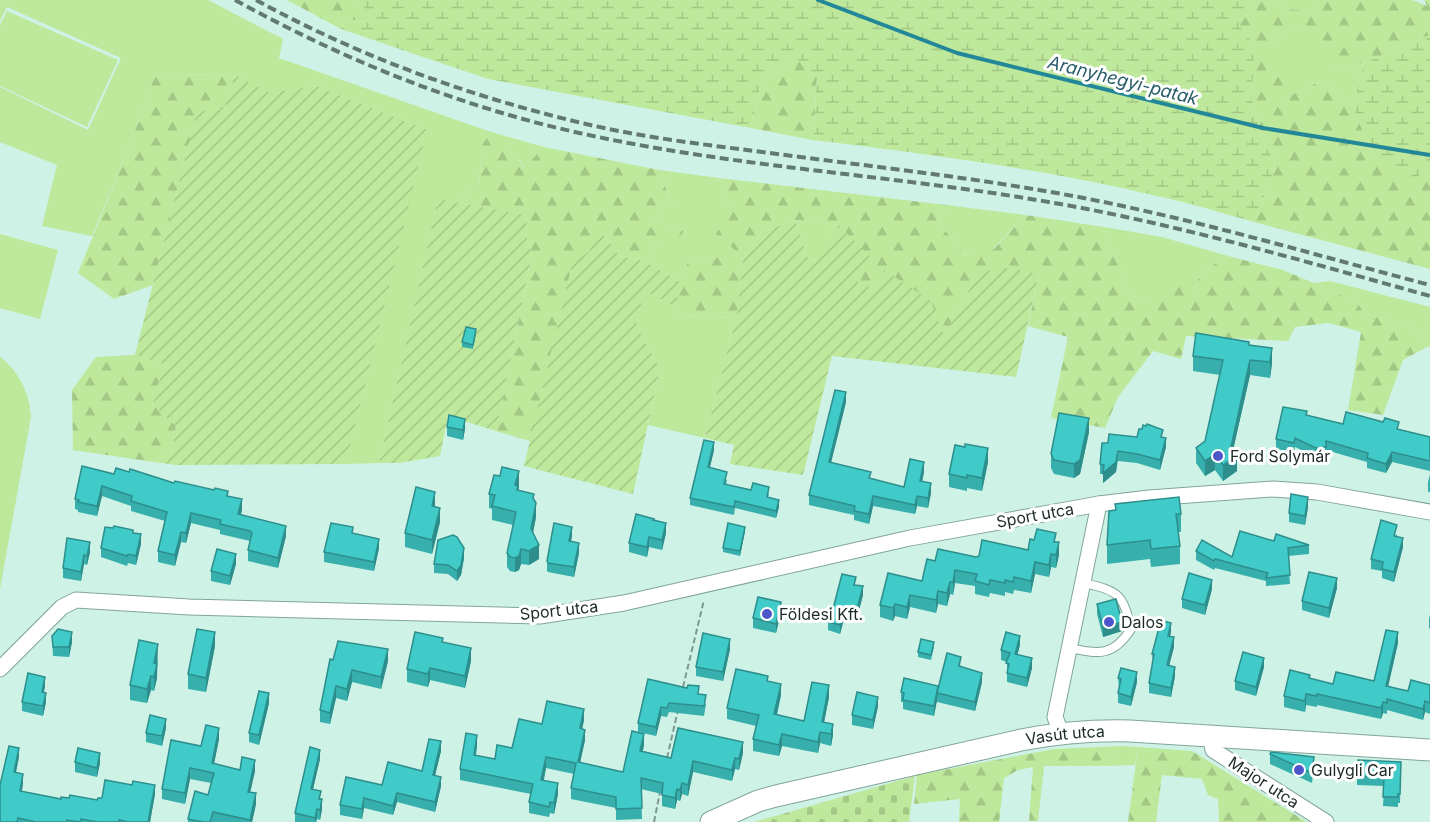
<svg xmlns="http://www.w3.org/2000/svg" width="1430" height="822" font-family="Inter,sans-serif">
<defs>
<pattern id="forest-firs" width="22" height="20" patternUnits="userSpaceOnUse" patternTransform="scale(1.5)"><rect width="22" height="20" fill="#bee89b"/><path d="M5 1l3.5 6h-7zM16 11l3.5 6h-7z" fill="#a3c785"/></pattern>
<pattern id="wetland-marsh" width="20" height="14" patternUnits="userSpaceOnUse" patternTransform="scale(1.5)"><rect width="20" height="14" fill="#bee89b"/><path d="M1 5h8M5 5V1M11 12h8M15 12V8" fill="none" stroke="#a3c785"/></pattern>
<pattern id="cemetery-stones" width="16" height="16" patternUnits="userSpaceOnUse" patternTransform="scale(1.5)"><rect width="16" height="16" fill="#bee89b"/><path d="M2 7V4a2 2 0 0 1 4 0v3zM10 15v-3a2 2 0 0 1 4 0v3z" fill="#a3c785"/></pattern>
<pattern id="garden-furrows" width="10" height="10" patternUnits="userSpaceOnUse" patternTransform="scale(1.5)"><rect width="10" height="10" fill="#bee89b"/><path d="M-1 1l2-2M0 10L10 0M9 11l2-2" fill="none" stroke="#a3c785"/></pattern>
</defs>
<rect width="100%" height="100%" fill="#cef3e6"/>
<g fill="#bee89b">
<path d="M0,0H208L283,39L279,58L491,132L544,147L526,167L491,133L482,145L479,185L459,203L438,200L379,463L346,464L426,130L316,86L270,94L235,75L155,74L131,142L92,236L42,226L57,165L0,142V87L88,130L121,58L7,7L0,21Z"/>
<path d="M1259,0H1317L1315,11L1286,9Z"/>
<path d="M7,11L118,60L87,127L0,86V25Z"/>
<path d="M1308,26L1335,67L1364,63L1353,106L1321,81L1285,98L1253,51L1254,45H1272L1285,30Z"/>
<path d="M659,170L719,178L730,209L743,257L690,258L679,281L644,261L661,241L684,231L655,221L658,208L673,206Z"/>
<path d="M946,205L1025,215L993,249H971L965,255L938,222Z"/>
<path d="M795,220L839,225L819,261L807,257Z"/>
<path d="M1104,227L1162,237L1228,256L1203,271L1193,290L1152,298L1129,296Z"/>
<path d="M0,234L58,250L40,319L0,308Z"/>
<path d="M1330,281L1430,307V347H1427L1413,328L1364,313L1356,301L1313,283Z"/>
<path d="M644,290L677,307L674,316L736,318L705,438L648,425L660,368L636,326Z"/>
<path d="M0,357C20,373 29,392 31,417L0,589Z"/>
<path d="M1121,746L1138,747L1135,765L1102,766Z"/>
</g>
<g fill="url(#forest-firs)">
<path d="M287,0H356L370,13L368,23L345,18L341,29Z"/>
<path d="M1259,0L1286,9L1315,11L1317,0H1412L1427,6L1424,0H1430V35L1364,63L1335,67L1309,40L1308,26L1285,30L1272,45H1254L1239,25Z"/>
<path d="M1253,51L1290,59L1285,98L1321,81L1353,106L1372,155L1430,159V269L1254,222L1276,165L1262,139L1252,100Z"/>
<path d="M797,59L817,77L813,140L751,128L763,75Z"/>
<path d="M155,74L235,75L224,109L197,112L153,285L114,299L78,273L131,142Z"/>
<path d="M491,132L525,167L544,147L659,170L673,207L658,208L655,221L684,231L674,244L661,241L644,261L619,256L605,236L590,251L530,441L496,431L532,254L526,235L527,215L459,203L479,185L482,145Z"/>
<path d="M719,178L946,205L938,222L965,255L971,249H994L1025,215L1104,227L1129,296L1152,298L1171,279L1193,290L1203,271L1228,256L1283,270L1356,301L1364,313L1413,328L1427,347L1403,360L1383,415L1348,410L1361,332L1329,323L1295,327L1288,341L1186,336L1181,359L1153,351L1118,397L1105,428L1051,418L1068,337L1028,326L1039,274L975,275L965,300L944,337L884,271L877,288L857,286L858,273L839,225L795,220L762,232L743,257L736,318L674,316L679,281L690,258L742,256L716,234L730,209Z"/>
<path d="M135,355L164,364L153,405L176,426L172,453L154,462L73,450L72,390L96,357Z"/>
<path d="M1121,746L1102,766H1044L1038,821H1029L1033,767L1018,770L1004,778L999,822H959L960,799L914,804L917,775L1054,749Z"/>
<path d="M1138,747L1192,751L1307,822H1219L1218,799L1208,795L1202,779L1162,775L1156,822H1128Z"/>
</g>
<g fill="url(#wetland-marsh)">
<path d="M356,0H1259L1239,25L1254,45L1252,100L1262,139L1276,165L1254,222C1222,213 1190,203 1157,196C1044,169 928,154 813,140L817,77L797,59L763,75L751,128L488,79L341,29L345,18L368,23L370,13Z"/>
<path d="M1430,35V159H1427L1416,182L1372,155L1353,106L1364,63Z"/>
</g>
<path fill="url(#cemetery-stones)" d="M915,776L909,822H754Z"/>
<g fill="url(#garden-furrows)">
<path d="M235,75L270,93L316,86L427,130L346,464L176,465L154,462L172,453L176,426L153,405L164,364L135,355L197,111L224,109Z"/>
<path d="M438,199L527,215L526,235L532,254L496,431L448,416L440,456L399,463H379Z"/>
<path d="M795,220L807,257L818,261L839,225L870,257L858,273V285L877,288L884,270L931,301L944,336L965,300L975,275L1001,267L1039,274L1016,377L832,356L803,475L730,464L734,445L705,438L736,318L743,257L762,232Z"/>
<path d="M593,235L605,236L619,256L644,261L679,281L677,307L644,291L636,326L660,368L633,494L524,466L572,264L590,251Z"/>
</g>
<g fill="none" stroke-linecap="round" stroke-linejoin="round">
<path stroke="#289" stroke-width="4" d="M818,0L957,53L1263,128L1430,155"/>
<g stroke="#82a599" stroke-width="10">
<path id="lane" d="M1070,648C1099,654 1113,657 1131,629C1123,594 1119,591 1084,583"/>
</g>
<g stroke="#82a599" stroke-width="17">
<g id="street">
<path d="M0,669L62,607L76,600L189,607L540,616L624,603L910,538L1099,504L1149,498L1273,489L1317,492L1430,512"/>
<path d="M1061,733L1055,717L1099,504"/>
<path d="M1211,736L1213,750L1326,822"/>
</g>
</g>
<g stroke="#82a599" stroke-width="23">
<g id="secondary">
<path id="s1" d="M711,822L758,801L776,796L1021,740C1058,733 1092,730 1130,731L1430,750"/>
</g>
</g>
<g stroke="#7e9990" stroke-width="2" stroke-dasharray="6 3" stroke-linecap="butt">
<path d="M683,687L704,600"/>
<path d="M667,758L678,710"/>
<path d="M654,822L660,792"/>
</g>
<use href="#lane" stroke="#fff" stroke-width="8"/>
<use href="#street" stroke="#fff" stroke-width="15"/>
<use href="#secondary" stroke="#fff" stroke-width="21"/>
<g stroke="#627971" stroke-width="4" stroke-dasharray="9 4.5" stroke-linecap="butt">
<path d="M235,0C332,53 426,93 534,122C698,165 870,172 1037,200C1170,222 1300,260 1430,296"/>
<path d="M256,0C360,57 471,97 586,124C642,137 699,144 755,151C850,164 945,174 1039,190C1172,212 1300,251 1430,285"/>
</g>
</g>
<g fill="#37afac">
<path d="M476,334L473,349L462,347V342Z"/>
<path d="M1249,345L1272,363L1270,378L1250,375L1233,450L1237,471L1223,481L1215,470L1205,476L1196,463V448L1205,441L1220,375L1193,371V356Z"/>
<path d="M846,402L831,462L871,479L904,487L924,472L922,482L931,493L928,508L917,506L915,514L873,506L869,524L854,520V515L809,505V495Z"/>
<path d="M1307,415L1343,424L1399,429L1430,437V471L1392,462L1386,473L1367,468V462L1326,450V456L1316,457L1295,447L1294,452L1276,449V439Z"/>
<path d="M447,427L465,429L463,440L447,436Z"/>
<path d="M1089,432L1080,474L1074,478L1054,474L1051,468V454Z"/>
<path d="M1137,437H1163L1166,447L1160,470L1137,463L1118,461L1116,472L1103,483V474H1100V464L1108,443Z"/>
<path d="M965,447L988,462L982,491L967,488V491L949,487V474Z"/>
<path d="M714,450L710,467L727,480L726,485L769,494L768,497L779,507L776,518L735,508L734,515L690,505V498Z"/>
<path d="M129,472L228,496L242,510L241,514L286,536L278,568L248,561V550L250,541L220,534V530L191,523L186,543L181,542L175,566L158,562V551L165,521L131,511V506L102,496L97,516L78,512V510L75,509V499L114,474Z"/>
<path d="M1430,474V492H1428V482Z"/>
<path d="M519,485L518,490L534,499L536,517L533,533L539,559L529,565L521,564L519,570L515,572L510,571L507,567V553L513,525L492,520V509L489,508V494Z"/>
<path d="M1115,504L1181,514V532H1178L1180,546V564L1151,567L1150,559L1107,564V545L1115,510Z"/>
<path d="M435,507L440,522L432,554L405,547V533Z"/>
<path d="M1308,507L1305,525L1289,522V513Z"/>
<path d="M654,520L666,533L662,550L649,547L647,557L629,552V543Z"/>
<path d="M745,531L740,556L723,552V548Z"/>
<path d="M133,533L141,544L136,565L128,563L127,566L101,557V548Z"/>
<path d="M353,533L379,548L374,571L324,562V552Z"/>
<path d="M1397,534V536L1403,547L1394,582L1382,578V571L1371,569V559Z"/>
<path d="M572,536L571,541L579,553L574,577L548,572L547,571V561Z"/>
<path d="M1034,540L1056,542L1059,555L1056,568L1051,567L1049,577L1035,574L1031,593L1014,590L1013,594L1005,592V596L990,593L989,597L975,594V586L955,583L953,595L950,594L947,606L938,604L936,613L910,607L907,619L895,616L893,621L880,617V605L922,581L935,561L976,557L1028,550Z"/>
<path d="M1274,541L1309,545V554L1288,556L1290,584L1266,586V581L1215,568L1214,570L1196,560V551L1232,557Z"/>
<path d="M90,552L87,565L84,564L81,581L63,578V568Z"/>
<path d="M464,558L461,575L457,581L448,574L434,573V564Z"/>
<path d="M236,564L230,585L211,581V571Z"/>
<path d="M856,585L863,595L856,622L844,619L840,634L828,630V622L833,609Z"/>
<path d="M1337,588L1329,618L1302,610V601Z"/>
<path d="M1212,589L1205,615L1182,608V599Z"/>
<path d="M1097,604L1122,631L1103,637L1097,614Z"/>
<path d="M781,612L776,633L753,628V618Z"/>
<path d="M1430,614V629L1429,628V619Z"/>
<path d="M1171,632L1170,636L1174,647L1169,665L1175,676L1171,697L1149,693V683L1153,663L1152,654Z"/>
<path d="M52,636L72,642L69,657L53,656Z"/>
<path d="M443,643L471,661L465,688L430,680L428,687L407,682V669Z"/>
<path d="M1398,643L1388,686L1408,691L1430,685V714L1425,712L1423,720L1387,710V714L1383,713L1381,719L1317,705V707L1306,705L1305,712L1284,707V696L1310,679L1333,684L1374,681Z"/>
<path d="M1020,645L1017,655L1032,668L1027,687L1007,682V662L1001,660V650Z"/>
<path d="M215,646L206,692L188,689V674Z"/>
<path d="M934,647L931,660L918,657V652Z"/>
<path d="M730,649L723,681L696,676V667Z"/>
<path d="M158,659L157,664V678L154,691L151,690L147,703L130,700V685Z"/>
<path d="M333,660L388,661L381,689L352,682L347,701L336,698L330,724L320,722V710Z"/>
<path d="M961,665V667L982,682L975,711L937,702V700L934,716L903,709V702H901V692L938,689Z"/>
<path d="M1264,667L1256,696L1235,690V681Z"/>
<path d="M1118,678L1137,682L1131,706L1118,703V693L1119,688Z"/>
<path d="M648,679L699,694L706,704L704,716L669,712L667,717L661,716L656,736L638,732V723Z"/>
<path d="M768,681L781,695L777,715L804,721L829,697L824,722L833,735L831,746L820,743L818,753L782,746L779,756L753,751V739L756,726L727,719V708Z"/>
<path d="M45,686L44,692L46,702L43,716L22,711V702Z"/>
<path d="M269,703L259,745L249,742V733Z"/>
<path d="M878,706L873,729L852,725V715Z"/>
<path d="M584,720L582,729L585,740L580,762L623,772L644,745L643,751L671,758L743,753L739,770L735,769L732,781L693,772L688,796L682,794L680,801L677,800L675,809L662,806V794L641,789L642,819L616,820V808L571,799V788L574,774L546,768L544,780L558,794L554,814L550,813L549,817L529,813V802L531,794L460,780V769L477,746L476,755L495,759L512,748L542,724Z"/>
<path d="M166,728L162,746L146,742V733Z"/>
<path d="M219,739L214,763L240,770L255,771L250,792L256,804L252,822H188V819L208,795L211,783L190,779L185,804L162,799V789L201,746Z"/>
<path d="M441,751L435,775L441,786L435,812L397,802L393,815L364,808L362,819L340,815V805L382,785L422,771Z"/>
<path d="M1270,754L1314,766L1312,783L1270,764Z"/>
<path d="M19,757L16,772L23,783L22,791L61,799L69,798L97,800L102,798L155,794L150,822H0Z"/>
<path d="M320,759L313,789L321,799L322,809L320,820L317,819L316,822H295V813Z"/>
<path d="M75,762L100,763L97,777L75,772Z"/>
<path d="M1401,762L1400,803H1398V807L1383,806L1384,786L1357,785V776Z"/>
</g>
<g fill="#2d8e8c">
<path d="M1272,348V363L1270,378V362Z"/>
<path d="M1250,360V375L1231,459L1237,455V471L1223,481V465L1231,447Z"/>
<path d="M846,392V402L829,471V462Z"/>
<path d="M1089,418V432L1080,474L1074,478V464Z"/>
<path d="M465,419V429L463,440V430Z"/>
<path d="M1166,438V447L1160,470V460Z"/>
<path d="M714,442V450L708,475V467Z"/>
<path d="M988,448V462L982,491V478Z"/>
<path d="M1118,451L1116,472L1103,483V473Z"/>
<path d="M1392,452V462L1386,473V464Z"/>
<path d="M1215,454V470L1205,476V461Z"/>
<path d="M924,462V472L920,491V481Z"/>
<path d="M519,471V485L518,500L515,485Z"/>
<path d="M931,483V493L928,508V498Z"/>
<path d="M102,486V496L97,516V506Z"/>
<path d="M435,492V506L432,520V506Z"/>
<path d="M873,496V506L869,524V514Z"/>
<path d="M917,496V506L915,514V505Z"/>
<path d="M1308,497V507L1305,525V516Z"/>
<path d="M242,499V510L238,524V514Z"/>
<path d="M779,500V507L776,518V511Z"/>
<path d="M536,503V517L531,543V529Z"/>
<path d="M440,508V522L432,554V540Z"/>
<path d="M191,513V523L186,543V533Z"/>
<path d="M666,523V533L662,550V540Z"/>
<path d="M286,526V536L278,568V558Z"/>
<path d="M572,527V536L569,551V541Z"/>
<path d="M745,527V531L740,556V551Z"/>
<path d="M181,532V542L175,566V555Z"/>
<path d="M141,534V544L136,565V556Z"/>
<path d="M649,537V547L647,557V547Z"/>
<path d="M1403,538V547L1394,582V572Z"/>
<path d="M379,539V548L374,571V562Z"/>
<path d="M90,542V552L87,565V556Z"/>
<path d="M1059,542V555L1056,568V555Z"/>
<path d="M579,543V553L574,577V567Z"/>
<path d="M539,545V559L529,565V551Z"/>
<path d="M464,548V558L461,575L457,581V571Z"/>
<path d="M521,549V564L519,570L515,572V558Z"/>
<path d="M236,554V564L230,585V576Z"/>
<path d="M1051,554V567L1049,577V565Z"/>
<path d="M84,555V564L81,581V572Z"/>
<path d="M1035,562V574L1031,593V581Z"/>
<path d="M955,570V583L953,595V582Z"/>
<path d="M1337,578V588L1329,618V608Z"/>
<path d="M1212,580V589L1205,615V605Z"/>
<path d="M950,582V594L947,606V593Z"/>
<path d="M863,586V595L856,622V613Z"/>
<path d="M938,591V604L936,613V600Z"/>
<path d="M910,595V607L907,619V607Z"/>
<path d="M781,602V612L776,633V624Z"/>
<path d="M895,604V616L893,621V608Z"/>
<path d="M844,610V619L840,634V625Z"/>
<path d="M1122,622V631L1103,637V627Z"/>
<path d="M1171,623V632L1168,645V636Z"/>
<path d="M72,632V642L69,657V647Z"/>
<path d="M215,632V646L206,692V678Z"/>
<path d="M1398,632V643L1386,696V686Z"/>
<path d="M1020,636V645L1015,664V654Z"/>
<path d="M1174,637V647L1167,674V665Z"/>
<path d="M730,639V649L723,681V672Z"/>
<path d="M158,644L157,678L154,691V663Z"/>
<path d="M471,648V661L465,688V676Z"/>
<path d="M388,649V661L381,689V677Z"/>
<path d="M1032,658V668L1027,687V678Z"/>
<path d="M1264,658V667L1256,696V687Z"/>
<path d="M1175,667V676L1171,697V688Z"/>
<path d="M430,668V680L428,687V674Z"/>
<path d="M352,670V682L347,701V689Z"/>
<path d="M1137,672V682L1131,706V697Z"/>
<path d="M982,673V682L975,711V702Z"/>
<path d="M151,676V690L147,703V689Z"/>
<path d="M45,677V686L42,701V692Z"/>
<path d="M781,684V695L774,726V714Z"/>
<path d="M829,685V697L822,733V722Z"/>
<path d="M336,686V698L330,724V713Z"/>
<path d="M938,686L937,700L934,716V706Z"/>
<path d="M46,693V702L43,716V706Z"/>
<path d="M269,693V703L259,745V735Z"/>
<path d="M1306,694V705L1305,712V701Z"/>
<path d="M878,697V706L873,729V720Z"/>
<path d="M1425,701V712L1423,720V709Z"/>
<path d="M1383,702V713L1381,719V708Z"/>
<path d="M661,707V716L656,736V727Z"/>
<path d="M584,709V720L580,739V728Z"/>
<path d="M166,719V728L162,746V736Z"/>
<path d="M833,724V735L831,746V734Z"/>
<path d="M219,728V739L212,774V763Z"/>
<path d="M585,730V740L578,773V762Z"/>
<path d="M820,732V743L818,753V742Z"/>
<path d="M644,734V745L640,762V751Z"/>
<path d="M782,734V746L779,756V745Z"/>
<path d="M477,735V746L474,765V755Z"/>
<path d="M441,741V751L433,784V775Z"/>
<path d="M743,742V753L739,770V759Z"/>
<path d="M19,748V757L14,781V772Z"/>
<path d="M320,750V759L311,798V789Z"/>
<path d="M100,753V763L97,777V768Z"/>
<path d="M546,757V768L541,791V780Z"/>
<path d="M735,758V769L732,781V770Z"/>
<path d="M255,760V771L248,802V792Z"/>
<path d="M693,761V772L688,796V785Z"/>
<path d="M190,768V779L185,804V793Z"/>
<path d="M23,774V783L20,800V791Z"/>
<path d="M441,777V786L435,812V802Z"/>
<path d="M558,783V794L554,814V803Z"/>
<path d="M682,783V794L680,801V790Z"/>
<path d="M155,785V794L150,822H148Z"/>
<path d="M677,789V800L675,809V798Z"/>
<path d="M256,793V804L252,822H250Z"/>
<path d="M397,793V802L393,815V806Z"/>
<path d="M364,798V808L362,819V809Z"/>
<path d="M322,799V809L320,820V810Z"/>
<path d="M317,809V819L316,822H315Z"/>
</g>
<g fill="#40cbc8" stroke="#2d8e8c" stroke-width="1.5">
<path d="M466,327L476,329L473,345L462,342Z"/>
<path d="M1196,333L1249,342V345L1272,348L1270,362L1250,360L1231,447L1237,455L1223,465L1215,454L1205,461L1196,448L1205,441L1223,360L1193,356Z"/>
<path d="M835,390L846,392L829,462L871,472L869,478L904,487L910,459L924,462L920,481L931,483L928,498L917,496L915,505L873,496L869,514L854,511L855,506L809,495Z"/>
<path d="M1283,407L1307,411L1306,415L1343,424L1346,412L1383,422L1385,418L1399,422L1397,429L1430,437V461L1392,452L1386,464L1367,458L1368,453L1326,441V447L1316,448L1295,438L1294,443L1276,439Z"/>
<path d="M1059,413L1089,418L1080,460L1074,464L1054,460L1051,454Z"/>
<path d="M449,415L465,419L463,430L447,427Z"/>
<path d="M1147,424L1163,430L1161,437L1166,438L1160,460L1137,454L1118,451L1116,462L1103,473L1104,465L1100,464L1102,443H1108L1109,434L1137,437L1139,429H1142L1143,425L1146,426Z"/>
<path d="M704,440L714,442L708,467L727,472L724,484L751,490L753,483L769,487L767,497L779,500L776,511L735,501L734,507L690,498Z"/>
<path d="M965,444L988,448L982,478L967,475V478L949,474L955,445L965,447Z"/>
<path d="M82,466L114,474L116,468L129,472L130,469L174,483L175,481L214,490L215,488L228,491L227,496L242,499L238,514L286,526L278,558L248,550L252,533L250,531L220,524L221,520L191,513L186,533L181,532L175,555L158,551L167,512L131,501L132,496L102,486L97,506L78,502L79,500L75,499Z"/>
<path d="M502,467L519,471L515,485L518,486L517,490L534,494L533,498L536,503L531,529L539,545L529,551L521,549L519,556L515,558L510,557L507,553L516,512L492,506L495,495L489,494L494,475L500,476Z"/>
<path d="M416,487L435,492L432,506L440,508L432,540L405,533Z"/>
<path d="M1291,494L1308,497L1305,516L1289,513Z"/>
<path d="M1179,497L1181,514H1176L1180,546L1151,549L1150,540L1107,545L1109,511L1116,510L1115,504Z"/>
<path d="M636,514L654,519L653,520L666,523L662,540L649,537L647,547L629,543Z"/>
<path d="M1381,520L1397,525L1394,536L1403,538L1394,572L1382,569L1383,562L1371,559Z"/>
<path d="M331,523L353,527L352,533L379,539L374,562L324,552Z"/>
<path d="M554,523L572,527L569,541L579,543L574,567L548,563L547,561Z"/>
<path d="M728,523L745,527L740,551L723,548Z"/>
<path d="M114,526L133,530V533L141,534L136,556L128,554L127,556L101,548L105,527L113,528Z"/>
<path d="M1037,529L1056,533L1054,542H1059L1056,555L1051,554L1049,565L1035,562L1031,581L1014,577L1013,582L1005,580V583L990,580L989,585L975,581L977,574L955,570L953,582H950L947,593L938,591L936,600L910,595L907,607L895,604L893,608L880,605L888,573L922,581L927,559L935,561L938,549L976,557L979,556L982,540L1028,550L1030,539L1034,540Z"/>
<path d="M1240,531L1274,541L1276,534L1309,545L1288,548L1290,575L1266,578L1268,573L1215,559L1214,561L1196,551L1202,540L1232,557Z"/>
<path d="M453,535L457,537L464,548L461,565L457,571L448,565L434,564L438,540Z"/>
<path d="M67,538L90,542L87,556L84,555L81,572L63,568Z"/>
<path d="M217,549L236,554L230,576L211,571Z"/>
<path d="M1309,572L1337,578L1329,608L1302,601Z"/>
<path d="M1189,573L1212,580L1205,605L1182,599Z"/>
<path d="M842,574L856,577L854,585L863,586L856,613L844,610L840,625L828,622L831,608L833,609Z"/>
<path d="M758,597L781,602L776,624L753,618Z"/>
<path d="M1116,599L1122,622L1103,627L1097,604Z"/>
<path d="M1161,620L1171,623L1168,636L1174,637L1167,665L1175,667L1171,688L1149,683L1154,654H1152Z"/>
<path d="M58,629L72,632L69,647H53L52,636Z"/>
<path d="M197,629L215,632L206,678L188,674Z"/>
<path d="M1386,630L1398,632L1386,686L1408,691L1411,680L1430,685V703L1425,701L1423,709L1387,699V703L1383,702L1381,708L1317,694V696L1306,694L1305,701L1284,696L1290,670L1310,675L1309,678L1333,684L1336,672L1374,681Z"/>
<path d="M415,632L443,638L442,642L471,648L465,676L430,668L428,674L407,669Z"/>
<path d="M1006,632L1020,636L1015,654L1032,658L1027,678L1007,673L1009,664L1006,663L1010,653L1001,650Z"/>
<path d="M703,633L730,639L723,672L696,667Z"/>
<path d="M921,639L934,642L931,655L918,652Z"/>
<path d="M139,640L158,644L154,663L157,664L154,677L151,676L147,689L130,685Z"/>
<path d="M338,641L388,649L381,677L352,670L347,689L336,686L330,713L320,710L330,659L333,660Z"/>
<path d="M1243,652L1264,658L1256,687L1235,681Z"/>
<path d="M947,653L961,657L959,666L982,673L975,702L937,693Z"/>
<path d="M1121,668L1137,672L1131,697L1118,693L1121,679L1118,678Z"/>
<path d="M736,669L768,676L767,681L781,684L774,714L804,721L812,682L829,685L822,722L833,724L831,734L820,732L818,742L782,734L779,745L753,739L759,715L727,708Z"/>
<path d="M28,673L45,677L42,692L46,693L43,706L22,702Z"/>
<path d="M904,678L938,686L934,706L903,700L904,693L901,692Z"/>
<path d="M648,679L687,688L688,685L699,686L698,694L706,695L704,706L669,703L667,708L661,707L656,727L638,723Z"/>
<path d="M259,691L269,693L259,735L249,733Z"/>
<path d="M857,692L878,697L873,720L852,715Z"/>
<path d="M547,701L584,709L580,728L585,730L578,762L623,772L632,731L644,734L640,751L671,758L678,728L743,742L739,759L735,758L732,770L693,761L688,785L682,783L680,790L677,789L675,798L662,795L663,783L641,778L642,808L616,809V797L571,788L576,763L546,757L541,780L558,783L554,803L550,802L549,807L529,802L533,784L460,769L466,733L477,735L474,755L495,759L497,745L512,748L519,719L542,724Z"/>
<path d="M150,715L166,719L162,736L146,733Z"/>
<path d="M206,725L219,728L212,763L240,770L242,757L255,760L248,792L256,793L250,820L213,812L210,822H203L188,819L195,791L208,795L214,773L190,768L185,793L162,789L171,740L201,746Z"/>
<path d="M429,739L441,741L433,775L441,777L435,802L397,793L393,806L364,798L362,809L340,805L346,777L382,785L388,762L422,771Z"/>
<path d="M9,746L19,748L14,772L23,774L20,791L61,799V797L69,798L70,795L97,800L98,798H102L105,780L132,785L133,781L155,785L148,822H128L119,820V822H98L81,819L80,822L67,820V822H36L18,818L17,822H0V785Z"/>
<path d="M310,747L320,750L311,789L321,791L319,799H322L320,810L317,809L315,818L295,813Z"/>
<path d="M78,748L100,753L97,768L75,762Z"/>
<path d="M1271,752L1314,757L1312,773L1270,754Z"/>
<path d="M1358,760L1401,762L1400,794H1398V797H1383L1384,777L1357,776Z"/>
</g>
<g fill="#4d55cb" stroke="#fff" stroke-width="2">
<circle cx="1218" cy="456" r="6"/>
<circle cx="767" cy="614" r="6"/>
<circle cx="1109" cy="622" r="6"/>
<circle cx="1299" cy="770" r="6"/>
</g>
<g text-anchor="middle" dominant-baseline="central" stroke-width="6" stroke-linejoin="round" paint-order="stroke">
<g font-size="16" fill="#1c2a26" stroke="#fff" text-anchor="start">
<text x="1230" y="456">Ford Solymár</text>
<text x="779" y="614">Földesi Kft.</text>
<text x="1121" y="622">Dalos</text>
<text x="1311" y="770">Gulygli Car</text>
</g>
<g font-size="16" fill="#1c2a26" stroke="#fff">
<text transform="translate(1035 515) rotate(-10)">Sport utca</text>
<text transform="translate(559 610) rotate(-6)">Sport utca</text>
<text stroke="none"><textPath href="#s1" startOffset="366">Vasút utca</textPath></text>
<text transform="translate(1264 782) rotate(33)">Major utca</text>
</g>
<g font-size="18" font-style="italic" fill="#285d68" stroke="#fff">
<text transform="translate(1123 80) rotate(14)">Aranyhegyi-patak</text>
</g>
</g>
</svg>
